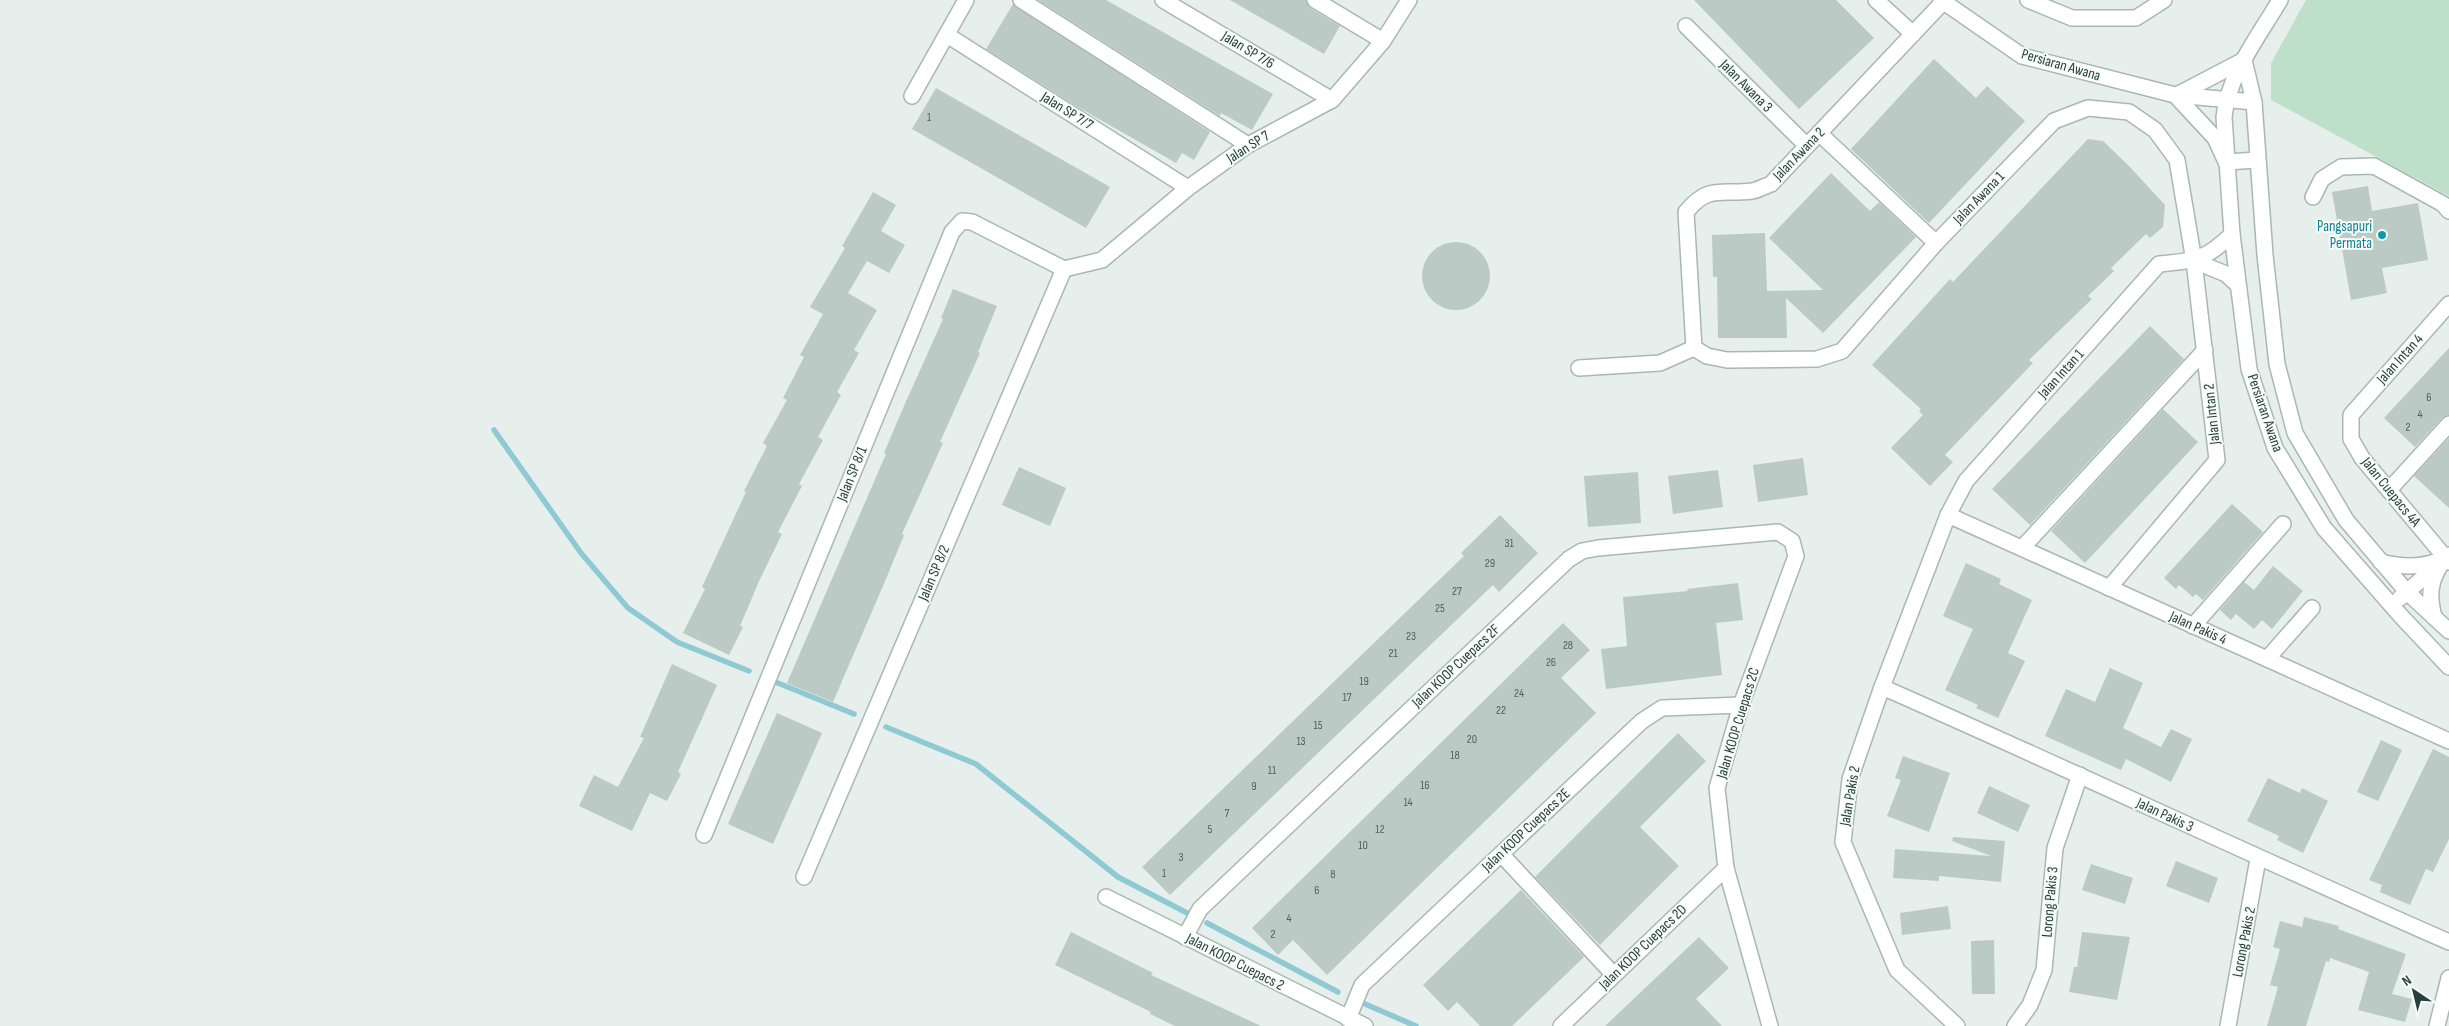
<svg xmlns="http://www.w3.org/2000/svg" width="2449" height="1026" font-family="'Sofia Sans Condensed',sans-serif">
<rect width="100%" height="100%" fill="#e6efeb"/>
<path fill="#bfe0c8" d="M2306,0H2449V196L2271,100V63Z"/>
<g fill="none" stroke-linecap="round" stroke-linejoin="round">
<g stroke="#8ec9d4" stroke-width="5.5">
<path d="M494,430L581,553L628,608L677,642L749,671"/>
<path d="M778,683L854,714"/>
<path d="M886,727L976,764L1118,877L1189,914"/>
<path d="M1207,923L1338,992"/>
<path d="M1365,1004L1416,1026"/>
</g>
</g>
<g fill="#bbcac4">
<path d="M1038,0H1106L1273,94L1252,130L1221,113L1220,116Z"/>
<path d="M1230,0H1306L1310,8L1340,26L1324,54Z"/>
<path d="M1694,0H1836L1874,38L1799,109Z"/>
<path d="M1013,4L1210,132L1194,160L1182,153L1176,163L1076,106L986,49Z"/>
<path d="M1934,59L1976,98L1987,86L2025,121L1929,223L1851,149Z"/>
<path d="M936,88L1110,187L1086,228L912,129Z"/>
<path d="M2088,139L2103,141L2130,167L2165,205L2163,227L2150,238L2146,234L2111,268L2114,271L2088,296L2092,299L2029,360L2033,363L1945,455L1953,462L1930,486L1891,448L1923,415L1919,411L1921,409L1872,365L1950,279L1953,282Z"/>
<path d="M1831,173L1870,211L1879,202L1916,237L1823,333L1786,298L1787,338H1718L1717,277H1713L1712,235L1765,233L1767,291L1823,290L1769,238Z"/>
<path d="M2368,186L2372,211L2418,203L2428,260L2382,268L2387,293L2351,300L2332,192Z"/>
<path d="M873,192L896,205L881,231L905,245L889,273L867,261L848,293L877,310L854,350L859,353L837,392L841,395L818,437L823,440L799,484L802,486L778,532L782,534L760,579L740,626L743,627L729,655L683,633L705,589L702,587L746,492L744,491L767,446L763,443L787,400L783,398L804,357L800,355L823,314L810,307L845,248L842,246Z"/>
<circle cx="1456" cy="276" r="34"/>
<path d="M953,289L997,306L978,352L980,353L940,442L943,443L902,534L904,535L886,579L833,702L787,683L886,454L884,453L904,406L943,319L941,318Z"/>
<path d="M2150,326L2184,359L2030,525L1992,489Z"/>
<path d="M2449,348V415L2442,418L2415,447L2384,418Z"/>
<path d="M2163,409L2198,442L2085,563L2051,531Z"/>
<path d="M2449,438V508L2414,476Z"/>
<path d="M1803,458L1808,495L1758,502L1753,465Z"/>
<path d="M1019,467L1066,488L1050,526L1002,505Z"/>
<path d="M1718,470L1723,507L1673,514L1668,476Z"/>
<path d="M1638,472L1641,523L1588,527L1584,476Z"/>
<path d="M2232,504L2263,532L2203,600L2196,594L2193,597L2179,585L2176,589L2164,578Z"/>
<path d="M1500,515L1538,553L1499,592L1493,585L1170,895L1142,867L1464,556L1461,553Z"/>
<path d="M1966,563L2001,579L1999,584L2032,600L2008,653L2025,661L1998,718L1976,708L1978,705L1945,690L1973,629L1943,616Z"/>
<path d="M2273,566L2303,591L2272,629L2262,620L2254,629L2236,614L2231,620L2220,610L2244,582L2254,590Z"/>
<path d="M1738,583L1743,620L1716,623L1722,675L1606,689L1601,649L1627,646L1623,597L1688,591L1687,589Z"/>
<path d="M1563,623L1590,650L1561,678L1596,713L1327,975L1293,940L1278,955L1252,928Z"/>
<path d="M672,664L717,685L678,772L681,774L667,801L650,793L632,831L579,806L594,775L618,787L644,738L640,737Z"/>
<path d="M2110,668L2143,683L2123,728L2161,747L2171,729L2192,739L2171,782L2126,759L2121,770L2045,736L2066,689L2095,702Z"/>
<path d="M777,713L822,733L773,844L728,824Z"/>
<path d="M1678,733L1706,761L1640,827L1679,866L1600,945L1535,877Z"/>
<path d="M2381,740L2402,750L2378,801L2357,792Z"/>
<path d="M2433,749L2449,757V839L2433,872L2426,869L2410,905L2380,892L2382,885L2369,880Z"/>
<path d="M1903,756L1950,773L1929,832L1887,816L1901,780L1895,778Z"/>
<path d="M2268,778L2300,793L2302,788L2328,801L2303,853L2277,840L2279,836L2247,821Z"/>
<path d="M1989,786L2030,805L2018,832L1977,813Z"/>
<path d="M1953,837L2005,841L2001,882L1939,876V881L1893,878L1895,849L1991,856L1952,841Z"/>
<path d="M2176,861L2218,878L2209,903L2166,886Z"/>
<path d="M2091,864L2133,878L2125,904L2082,890Z"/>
<path d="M1521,890L1584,957L1512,1026H1480L1457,1002L1448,1011L1423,985Z"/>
<path d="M1948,906L1951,929L1902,935L1900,913Z"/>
<path d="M2304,917L2339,926L2338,929L2406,954L2392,994L2412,999L2405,1022L2358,1010L2369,972L2330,958L2329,962L2326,961L2306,1026H2267L2278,987L2270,985L2280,949L2273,947L2280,921L2302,927Z"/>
<path d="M1071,932L1153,973L1151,975L1261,1026H1175L1150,1014L1151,1012L1055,965Z"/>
<path d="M2082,932L2130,937L2117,1000L2069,992L2074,967H2077Z"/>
<path d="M1699,937L1729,968L1696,999L1722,1026H1605Z"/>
<path d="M1994,940L1995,994H1972L1971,941Z"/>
</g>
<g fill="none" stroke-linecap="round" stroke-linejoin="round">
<g stroke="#a8b8b2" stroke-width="18">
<g id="minor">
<path d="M1021,0L1248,145"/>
<path d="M1163,0L1332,100"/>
<path d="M1315,0L1383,41"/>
<path d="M1876,0L1913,34"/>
<path d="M1941,0L2022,56L2175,95L2254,102"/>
<path d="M2028,0L2072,18H2136L2164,0"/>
<path d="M2280,0C2259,36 2228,75 2224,117L2232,234L2249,369L2275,448L2324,528L2400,615L2449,667"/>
<path d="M1686,26L1807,146"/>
<path d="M947,35L1188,188"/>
<path d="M2244,60L2254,102L2265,255L2277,364L2295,433L2346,520L2407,592L2449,631"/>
<path d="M2175,95L2215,138L2226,162L2257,160"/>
<path d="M2177,95L2244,60"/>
<path d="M912,96L966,0"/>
<path d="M1819,133L1936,243"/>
<path d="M2313,197L2322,179L2341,167L2374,166L2443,204L2449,211"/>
<path d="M2194,261L2226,274L2238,285"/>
<path d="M1064,269L1102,260L1188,188L1248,145L1332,100L1383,41L1409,0"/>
<path d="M2449,304L2351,415V439L2362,458L2449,562"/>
<path d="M1694,348L1707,356L1727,360L1817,359L1842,351L1936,243L2054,121L2088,108L2129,112L2155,130L2177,160L2194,261L2217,460L2109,588"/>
<path d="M1694,348L1686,212C1709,184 1721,195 1752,191C1758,190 1765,186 1771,184L1943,2"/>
<path d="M1579,368L1660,363L1694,348"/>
<path d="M2389,490L2449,424"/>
<path d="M1948,515L2449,741"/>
<path d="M2022,548L2205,350"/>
<path d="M2381,562C2402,567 2418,568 2438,561"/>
<path d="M2400,598L2449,555"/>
<path d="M2434,617C2429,598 2429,583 2440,566"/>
<path d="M2193,626L2283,524"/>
<path d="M2267,659L2312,608"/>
<path d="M1882,687C2071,770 2259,859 2449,942"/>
<path d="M704,835L952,232L962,221L972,222L1064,269"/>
<path d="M1501,854L1614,975"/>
<path d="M804,877L1064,269"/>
<path d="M1106,897L1365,1026"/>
<path d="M1185,937L1200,909L1569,559L1582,551L1598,548L1778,532L1792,541L1796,556L1741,705L1717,788L1726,868L1770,1026"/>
<path d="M1348,1019L1362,985L1642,721L1662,708L1741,705"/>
<path d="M1561,1026L1726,868"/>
<path d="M1957,1026L1897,970L1843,842L1850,779L1882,687L1948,515L1966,481L2159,264C2194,261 2206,260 2232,234"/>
<path d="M2015,1026L2030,1005L2044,970L2055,848L2080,775"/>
<path d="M2228,1026L2258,859"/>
<path d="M2437,1026L2449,978"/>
</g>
</g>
<use href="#minor" stroke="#fff" stroke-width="15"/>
</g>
<circle fill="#0f9aa8" stroke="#f7fbf9" stroke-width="2" cx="2382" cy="235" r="5"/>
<g text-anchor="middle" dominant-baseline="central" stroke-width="4" stroke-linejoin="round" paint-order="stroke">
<g font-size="12" fill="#4a645c">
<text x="929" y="117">1</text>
<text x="2429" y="397">6</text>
<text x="2420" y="414">4</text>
<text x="2408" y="427">2</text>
<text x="1509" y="543">31</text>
<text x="1490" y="563">29</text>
<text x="1457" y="591">27</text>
<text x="1440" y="608">25</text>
<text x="1411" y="636">23</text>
<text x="1568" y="645">28</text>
<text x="1393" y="653">21</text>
<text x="1551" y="662">26</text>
<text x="1364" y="681">19</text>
<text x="1519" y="693">24</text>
<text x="1347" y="697">17</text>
<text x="1501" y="710">22</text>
<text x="1318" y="725">15</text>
<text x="1472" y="739">20</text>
<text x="1301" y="741">13</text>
<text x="1455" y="755">18</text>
<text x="1272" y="770">11</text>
<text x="1425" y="785">16</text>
<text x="1254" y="786">9</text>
<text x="1408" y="802">14</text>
<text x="1227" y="813">7</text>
<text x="1210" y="829">5</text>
<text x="1380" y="829">12</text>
<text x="1363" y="845">10</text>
<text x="1181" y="857">3</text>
<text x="1164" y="873">1</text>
<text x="1333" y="874">8</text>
<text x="1317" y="890">6</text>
<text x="1289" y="918">4</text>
<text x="1273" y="934">2</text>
</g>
<g font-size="15" fill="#24423a" stroke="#f7fbf9">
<text transform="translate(1248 50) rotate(31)">Jalan SP 7/6</text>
<text transform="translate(2061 65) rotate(16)">Persiaran Awana</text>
<text transform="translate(1746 86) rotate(45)">Jalan Awana 3</text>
<text transform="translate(1067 111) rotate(32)">Jalan SP 7/7</text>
<text transform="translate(1248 147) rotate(-32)">Jalan SP 7</text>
<text transform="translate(1799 154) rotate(-46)">Jalan Awana 2</text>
<text transform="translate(1979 198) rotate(-46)">Jalan Awana 1</text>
<text transform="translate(2400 359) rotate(-48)">Jalan Intan 4</text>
<text transform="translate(2061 374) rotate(-48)">Jalan Intan 1</text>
<text transform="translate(2265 413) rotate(71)">Persiaran Awana</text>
<text transform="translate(2212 414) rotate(-96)">Jalan Intan 2</text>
<text transform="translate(852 474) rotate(-68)">Jalan SP 8/1</text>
<text transform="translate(2391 492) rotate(51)">Jalan Cuepacs 4A</text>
<text transform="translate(934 573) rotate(-67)">Jalan SP 8/2</text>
<text transform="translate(2198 628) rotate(24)">Jalan Pakis 4</text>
<text transform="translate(1456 666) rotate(-43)">Jalan KOOP Cuepacs 2F</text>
<text transform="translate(1738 723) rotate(-73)">Jalan KOOP Cuepacs 2C</text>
<text transform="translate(1850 796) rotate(-80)">Jalan Pakis 2</text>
<text transform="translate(2165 815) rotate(25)">Jalan Pakis 3</text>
<text transform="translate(1526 830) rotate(-43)">Jalan KOOP Cuepacs 2E</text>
<text transform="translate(2050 902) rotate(-85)">Lorong Pakis 3</text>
<text transform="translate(2244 942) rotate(-79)">Lorong Pakis 2</text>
<text transform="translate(1643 947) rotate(-44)">Jalan KOOP Cuepacs 2D</text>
<text transform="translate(1235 962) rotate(27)">Jalan KOOP Cuepacs 2</text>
</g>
<g font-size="15" fill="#0d838f" stroke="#f7fbf9" text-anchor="end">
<text x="2372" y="226">Pangsapuri<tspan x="2372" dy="17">Permata</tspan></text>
</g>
</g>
<g transform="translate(2414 991) rotate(325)" stroke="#f7fbf9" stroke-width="4" paint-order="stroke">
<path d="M0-4L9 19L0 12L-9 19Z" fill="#24423a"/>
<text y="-8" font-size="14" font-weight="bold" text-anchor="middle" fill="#24423a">N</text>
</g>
</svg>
